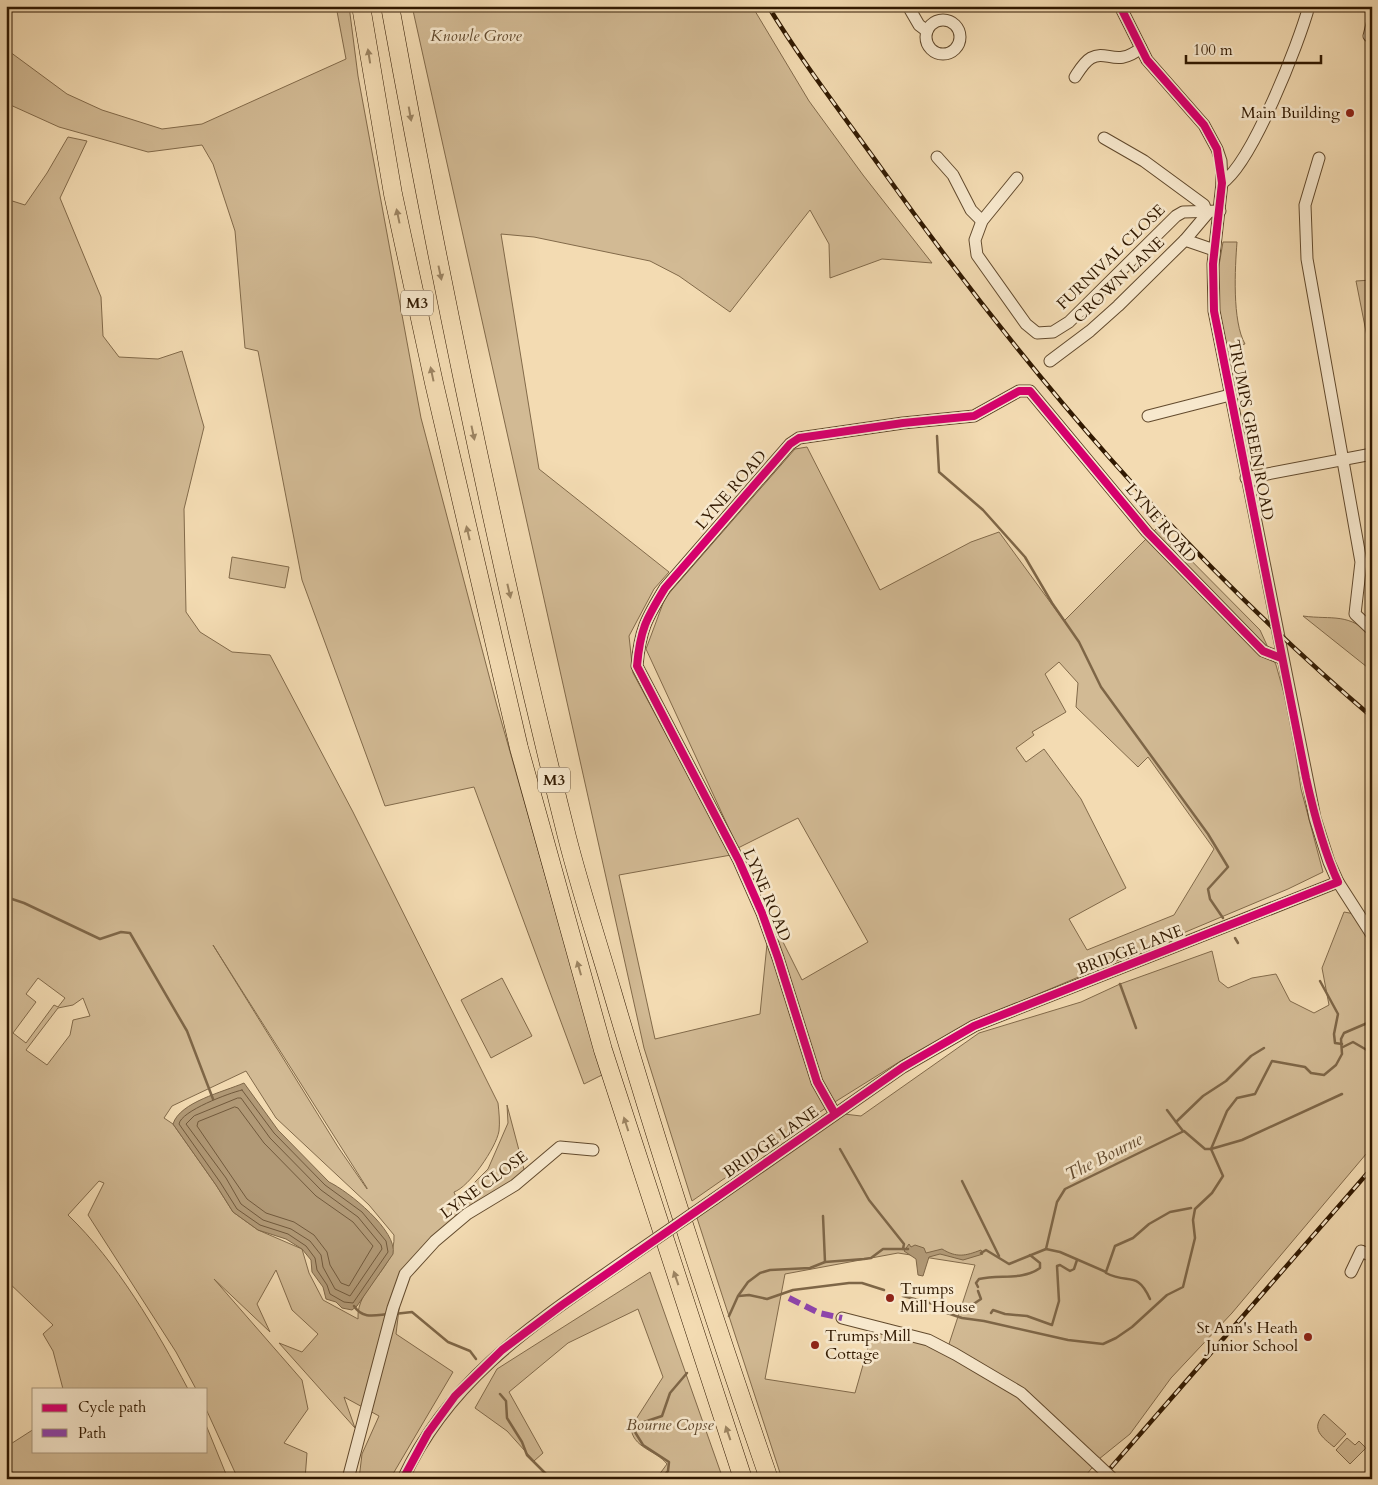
<svg xmlns="http://www.w3.org/2000/svg" width="1378" height="1485" font-family="Cardo,serif">
<rect width="100%" height="100%" fill="#f3dbb2"/>
<filter id="stains"><feTurbulence type="fractalNoise" baseFrequency=".004" numOctaves="4"/><feColorMatrix values="0 0 0 0 .2 0 0 0 0 .09 0 0 0 0 .02 0 0 0 .5 -.17"/></filter>
<radialGradient id="worn" r=".72"><stop offset=".6" stop-color="#630" stop-opacity="0"/><stop offset="1" stop-color="#630" stop-opacity=".3"/></radialGradient>
<g fill="#d2ba94" stroke="#826a4a" fill-rule="evenodd">
<path d="M336,6H349L358,76L421,418L497,706L602,1075L584,1084L474,787L385,806L302,580L258,351L245,348L235,231L213,164L202,145L148,152L59,127L6,103V49L67,94L102,110L162,129L202,124L346,59Z"/>
<path d="M412,6H752L809,101L863,175L932,263L882,259L830,278L829,244L810,210L730,312L679,276L650,261L534,237L501,234L539,469L669,572L654,589L629,636L633,673L731,855L619,875L655,1039L760,1014L767,944L781,938L802,980L868,942L798,818L738,848L646,649L665,598L795,449L807,447L880,590L971,542L999,532L1064,621L1158,527L1260,630L1276,665L1289,711L1301,789L1323,872L1288,889L969,1023L899,1062L830,1105L692,1201L644,1048ZM1059,662L1078,683L1076,707L1138,767L1148,757L1214,849L1174,915L1087,950L1069,919L1126,888L1081,799L1044,749L1026,762L1016,748L1034,735L1032,732L1066,712L1045,674Z"/>
<path d="M68,137L87,141L60,198L101,297L103,336L119,357L158,359L182,351L204,427L184,509L186,612L200,632L232,652L270,655L353,812L498,1103C499,1112 500,1122 499,1131C496,1148 469,1187 454,1192L461,1210L404,1268L396,1334L453,1372L390,1479H359L362,1454L379,1416L344,1397L355,1428L279,1343L302,1352L318,1334L292,1310L276,1270L257,1304L270,1332L214,1279L302,1380L308,1409L284,1443L307,1453L305,1479H238L206,1409V1389H196L176,1352L88,1215L104,1183L99,1181L68,1215C117,1262 156,1329 188,1389H63L53,1351L43,1334L53,1325L6,1280V199L25,205L47,173ZM213,945L367,1188V1189L338,1147ZM38,978L65,998L58,1007L54,1005L26,1043L13,1033L36,1002L26,994ZM83,998L90,1016L73,1020L70,1035L47,1065L26,1050L58,1008L73,1005ZM246,1071L276,1118L369,1205L394,1235C396,1271 356,1286 358,1319L323,1300L309,1273L302,1249L258,1230L233,1212L216,1185L173,1124L164,1118L172,1106Z"/>
<path d="M1223,242H1237C1235,268 1232,321 1245,344L1230,347L1222,341L1217,277Z"/>
<path d="M1372,280V362L1356,281Z"/>
<path d="M232,557L289,567L285,588L229,578Z"/>
<path d="M1303,616C1332,620 1350,612 1372,637V671Z"/>
<path d="M1344,912L1372,917V1147L1232,1313L1171,1378L1130,1434L1099,1459L1083,1479H782L697,1218L844,1114L861,1116L979,1033L1081,1002L1120,984L1212,951L1219,981L1228,988L1252,978L1276,974L1290,1001L1314,1013L1329,1005L1322,968ZM898,1253L975,1265L948,1347L873,1330L855,1393L765,1379L785,1274Z"/>
<path d="M502,978L532,1036L491,1058L461,1000Z"/>
<path d="M507,1105L525,1173L465,1210L460,1197L488,1169L508,1123Z"/>
<path d="M650,1272L723,1479H656L667,1464C656,1450 632,1448 631,1427L663,1377L638,1309L568,1343L509,1392L543,1453L534,1461L507,1431L475,1408L497,1369Z"/>
<path d="M1324,1414L1346,1434L1334,1447C1322,1437 1310,1429 1324,1414Z"/>
<path d="M206,1425L228,1479H18L6,1464V1447L34,1429V1451H206Z"/>
<path d="M1347,1438L1355,1445L1359,1441L1366,1448L1350,1464L1336,1450Z"/>
</g>
<g fill="#b19976" stroke="#7e6647">
<path d="M244,1083L278,1130L329,1182C348,1191 398,1231 393,1254L357,1306L352,1310L342,1308L336,1302L326,1299L323,1287L312,1272L311,1260L302,1249L286,1239L258,1230L233,1212L216,1185L173,1124C180,1102 223,1092 244,1083Z"/>
<path d="M909,1244L911,1247L915,1245L924,1248L926,1253L942,1249C957,1258 965,1256 981,1250L983,1254L963,1260L940,1254L929,1257L923,1276L918,1275L916,1259L904,1251Z"/>
</g>
<g fill="none" stroke-linecap="round" stroke-linejoin="round">
<g stroke="#71593c" stroke-width="1">
<path d="M242,1090L274,1133L325,1185L362,1212L386,1241L388,1252L353,1303L344,1302L330,1294L327,1285L317,1270L315,1258L306,1246L288,1234L260,1225L237,1209L220,1182L179,1124C181,1111 229,1093 242,1090Z"/>
<path d="M238,1098H241L270,1138L321,1190L358,1217L381,1245L382,1249L350,1296L335,1289L323,1267L321,1255L310,1241L291,1229L263,1220L241,1204L226,1178L186,1124L194,1116Z"/>
<path d="M235,1107L238,1108L264,1143L316,1196L353,1222L373,1246L349,1286L341,1283L330,1265L327,1252L314,1235L294,1222L266,1213L247,1199L197,1126L198,1122Z"/>
</g>
<g stroke="#7e6647" stroke-width="2.5">
<path d="M937,436L939,472L983,510L1025,557L1052,603L1079,642L1101,687L1208,834L1228,867L1208,889L1210,899L1223,918"/>
<path d="M6,897L24,903L100,939L121,932L130,933L187,1031L213,1099"/>
<path d="M1235,938L1238,943"/>
<path d="M1320,981L1338,1014L1334,1034L1335,1043L1342,1044"/>
<path d="M1120,984L1136,1028"/>
<path d="M1343,1047L1353,1042L1372,1053"/>
<path d="M1167,1110L1176,1122"/>
<path d="M1183,1131L1176,1122L1203,1096L1226,1081L1251,1056L1264,1048"/>
<path d="M840,1149L869,1200L904,1244L903,1249"/>
<path d="M962,1181L999,1256"/>
<path d="M823,1216L825,1262"/>
<path d="M1046,1249L1060,1252L1106,1272L1115,1246L1133,1238L1149,1224L1170,1212L1191,1208"/>
<path d="M981,1253L986,1250L1009,1264L1046,1249L1057,1202L1065,1189L1184,1131L1205,1149H1211L1227,1111L1237,1098L1255,1094L1272,1061L1305,1067L1311,1073L1324,1075L1336,1065L1342,1054L1341,1039L1344,1033L1372,1021"/>
<path d="M1106,1273C1129,1285 1137,1270 1150,1299"/>
<path d="M978,1287L976,1283L979,1279C1000,1274 1022,1281 1040,1268V1263L1030,1255"/>
<path d="M739,1296L749,1295L767,1299L793,1290L849,1283H862L884,1290"/>
<path d="M903,1296L937,1305L944,1312L962,1318L984,1321L1068,1340L1103,1344L1116,1338L1132,1327L1167,1295L1183,1287L1195,1238L1193,1220L1195,1209L1212,1193L1223,1176L1211,1149L1242,1140L1342,1094"/>
<path d="M354,1306C363,1320 376,1315 389,1314"/>
<path d="M973,1312L972,1305L981,1299L978,1291"/>
<path d="M991,1313L993,1310L1005,1314L1027,1316L1052,1325L1059,1301L1057,1266L1060,1265L1070,1271L1074,1269L1077,1260"/>
<path d="M394,1314L412,1312L448,1342L470,1351L476,1359"/>
<path d="M729,1316L738,1296L748,1282L760,1273L770,1270L810,1268L825,1262L864,1259L871,1258L883,1249H908"/>
<path d="M500,1394L506,1401L507,1418L522,1442L527,1455L551,1479"/>
<path d="M661,1479L668,1471L669,1462L643,1445L635,1432L638,1424L662,1416L670,1393L687,1373"/>
</g>
<g stroke="#624a2d" stroke-width="13">
<g id="minor">
<path d="M908,6L919,25L927,31"/>
<path d="M1120,6L1147,60L1204,125L1217,149L1221,161L1222,183L1213,264L1214,311L1315,818L1329,862L1338,882L1372,935"/>
<circle cx="943" cy="37" r="17"/>
<path d="M1369,36L1372,24"/>
<path d="M1075,77C1079,71 1084,62 1091,58C1107,49 1116,68 1141,48"/>
<path d="M937,157L953,175L971,210L982,221"/>
<path d="M1319,158L1305,205L1307,259L1361,562L1355,614L1372,630"/>
<path d="M1017,178L982,221L975,240L977,255L1026,324L1037,333L1053,332L1069,322L1176,216L1183,212L1220,211"/>
<path d="M1222,183C1252,163 1299,43 1309,6"/>
<path d="M1185,240L1214,250"/>
<path d="M1050,361L1090,331L1118,306L1185,240L1207,214L1204,205L1144,161L1104,138"/>
<path d="M1148,416L1230,395"/>
<path d="M1246,478L1372,454"/>
<path d="M835,1114L817,1082L778,958L762,913L739,861L637,666C640,630 646,619 665,588L790,444L799,438L903,423L974,416L1019,391H1030L1147,532L1263,651L1281,658"/>
<path d="M714,1199L903,1067L974,1026L1338,882"/>
<path d="M1351,1272L1361,1251L1372,1256"/>
<path d="M842,1318L928,1340L955,1354L1021,1393L1096,1463"/>
<path d="M348,1479L393,1308L405,1274L435,1241L467,1214L515,1185L560,1147L593,1150"/>
<path d="M403,1479C451,1374 543,1318 634,1254"/>
</g>
</g>
<g stroke="#311901" stroke-width="19">
<g id="highway">
<path d="M361,6L393,194L434,383L519,748L603,1050L743,1479"/>
<path d="M390,6C441,285 498,562 567,837C580,888 597,940 612,991C660,1155 713,1317 769,1479"/>
</g>
</g>
<use href="#minor" stroke="#f7e8cd" stroke-width="11"/>
<use href="#highway" stroke="#f3dbb2" stroke-width="18"/>
<g stroke="#311901" stroke-width="4.5">
<g id="rail">
<path d="M768,6C802,62 843,115 881,168C1025,370 1183,556 1372,717"/>
<path d="M1101,1479L1372,1168"/>
</g>
</g>
<use href="#rail" stroke="#f7e8cd" stroke-width="2.5" stroke-dasharray="8" stroke-linecap="butt"/>
<g stroke="#624a2d" stroke-width="13" stroke-linecap="butt">
<g id="minor-bridge">
<path d="M634,1254L714,1199"/>
<path d="M1096,1463L1113,1479"/>
</g>
</g>
<use href="#minor-bridge" stroke="#f7e8cd" stroke-width="11"/>
<path stroke="#8e44ad" stroke-width="6" stroke-dasharray="12 6" stroke-linecap="butt" d="M789,1298L819,1313L842,1318"/>
<g stroke="#f7e8cd" stroke-width="11">
<g id="cycleway">
<path d="M835,1114L817,1082L778,958L762,913L739,861L637,666C640,630 646,619 665,588L790,444L799,438L903,423L974,416L1019,391H1030L1147,532L1263,651L1281,658"/>
<path d="M403,1479L428,1433L455,1396L502,1350L562,1305L903,1067L974,1026L1338,882C1323,849 1314,814 1306,778L1214,311L1213,264L1222,183L1217,149L1204,125L1147,60L1120,6"/>
</g>
</g>
<use href="#cycleway" stroke="#d6006c" stroke-width="8"/>
</g>
<defs><path id="oneway-solid" d="M-6-.8H1V-3.2L6.5 0L1 3.2V.8H-6Z" transform="scale(1.25)"/></defs>
<g fill="#9c8462">
<use href="#oneway-solid" transform="translate(369 56) rotate(-99)"/>
<use href="#oneway-solid" transform="translate(410 114) rotate(80)"/>
<use href="#oneway-solid" transform="translate(398 216) rotate(-102)"/>
<use href="#oneway-solid" transform="translate(440 273) rotate(78)"/>
<use href="#oneway-solid" transform="translate(432 374) rotate(-102)"/>
<use href="#oneway-solid" transform="translate(473 433) rotate(78)"/>
<use href="#oneway-solid" transform="translate(468 533) rotate(-103)"/>
<use href="#oneway-solid" transform="translate(509 591) rotate(77)"/>
<use href="#oneway-solid" transform="translate(579 968) rotate(-106)"/>
<use href="#oneway-solid" transform="translate(626 1124) rotate(-108)"/>
<use href="#oneway-solid" transform="translate(676 1278) rotate(-109)"/>
<use href="#oneway-solid" transform="translate(728 1433) rotate(-109)"/>
</g>
<g fill="#8f2418" stroke="#f7e8cd" stroke-width="2">
<circle cx="1350" cy="113" r="5"/>
<circle cx="890" cy="1298" r="5"/>
<circle cx="1308" cy="1337" r="5"/>
<circle cx="815" cy="1345" r="5"/>
</g>
<g text-anchor="middle" dominant-baseline="central" stroke-width="5" stroke-linejoin="round" paint-order="stroke">
<g fill="#f7e8cd" stroke="#6c573e" stroke-width="1">
<rect x="401" y="290.5" width="32" height="25" rx="4"/>
<rect x="538" y="767.5" width="32" height="25" rx="4"/>
</g>
<g font-size="15" font-weight="bold" fill="#311901">
<text x="417" y="303">M3</text>
<text x="554" y="780">M3</text>
</g>
<g font-size="16" font-style="italic" fill="#61492d" stroke="#f7e8cd">
<text x="476" y="36">Knowle Grove</text>
<text x="670" y="1425">Bourne Copse</text>
</g>
<g font-size="16" fill="#311901" stroke="#f7e8cd" text-anchor="end">
<text x="1340" y="113">Main Building</text>
<text x="900" y="1289" text-anchor="start">Trumps<tspan x="900" dy="18">Mill House</tspan></text>
<text x="1298" y="1328">St Ann's Heath<tspan x="1298" dy="18">Junior School</tspan></text>
<text x="825" y="1336" text-anchor="start">Trumps Mill<tspan x="825" dy="18">Cottage</tspan></text>
</g>
<g font-size="16" fill="#311901" stroke="#f7e8cd">
<text transform="translate(1111 257) rotate(-44)">FURNIVAL CLOSE</text>
<text transform="translate(1119 280) rotate(-43)">CROWN LANE</text>
<text transform="translate(1251 430) rotate(79)">TRUMPS GREEN ROAD</text>
<text transform="translate(731 490) rotate(-49)">LYNE ROAD</text>
<text transform="translate(1161 523) rotate(49)">LYNE ROAD</text>
<text transform="translate(767 895) rotate(67)">LYNE ROAD</text>
<text transform="translate(1130 950) rotate(-21)">BRIDGE LANE</text>
<text transform="translate(771 1142) rotate(-35)">BRIDGE LANE</text>
<text transform="translate(484 1185) rotate(-36)">LYNE CLOSE</text>
</g>
<g font-size="18" font-style="italic" fill="#644c30" stroke="#f7e8cd">
<text transform="translate(1104 1157) rotate(-27)">The Bourne</text>
</g>
</g>
<rect width="1378" height="1485" fill="none" stroke="#f3dbb2" stroke-width="25"/>
<rect x="8" y="8" width="1363" height="1470" fill="none" stroke="#311901" stroke-width="2.5"/>
<rect x="12" y="12" width="1353" height="1460" fill="none" stroke="#311901"/>
<rect x="32" y="1388" width="175" height="65" fill="#f7e8cd" stroke="#a8957b"/>
<rect x="42" y="1404" width="25" height="8" fill="#d6006c" stroke="#a8957b"/>
<text x="78" y="1412" font-size="15" fill="#311901">Cycle path</text>
<rect x="42" y="1429" width="25" height="8" fill="#8e44ad" stroke="#a8957b"/>
<text x="78" y="1438" font-size="15" fill="#311901">Path</text>
<path d="M1186 55v8h135v-8" fill="none" stroke="#311901" stroke-width="2.5"/>
<text x="1193" y="55" font-size="15" fill="#311901" stroke="#f7e8cd" stroke-width="4" paint-order="stroke">100 m</text>
<rect width="100%" height="100%" filter="url(#stains)"/>
<rect width="100%" height="100%" fill="url(#worn)"/>
</svg>
